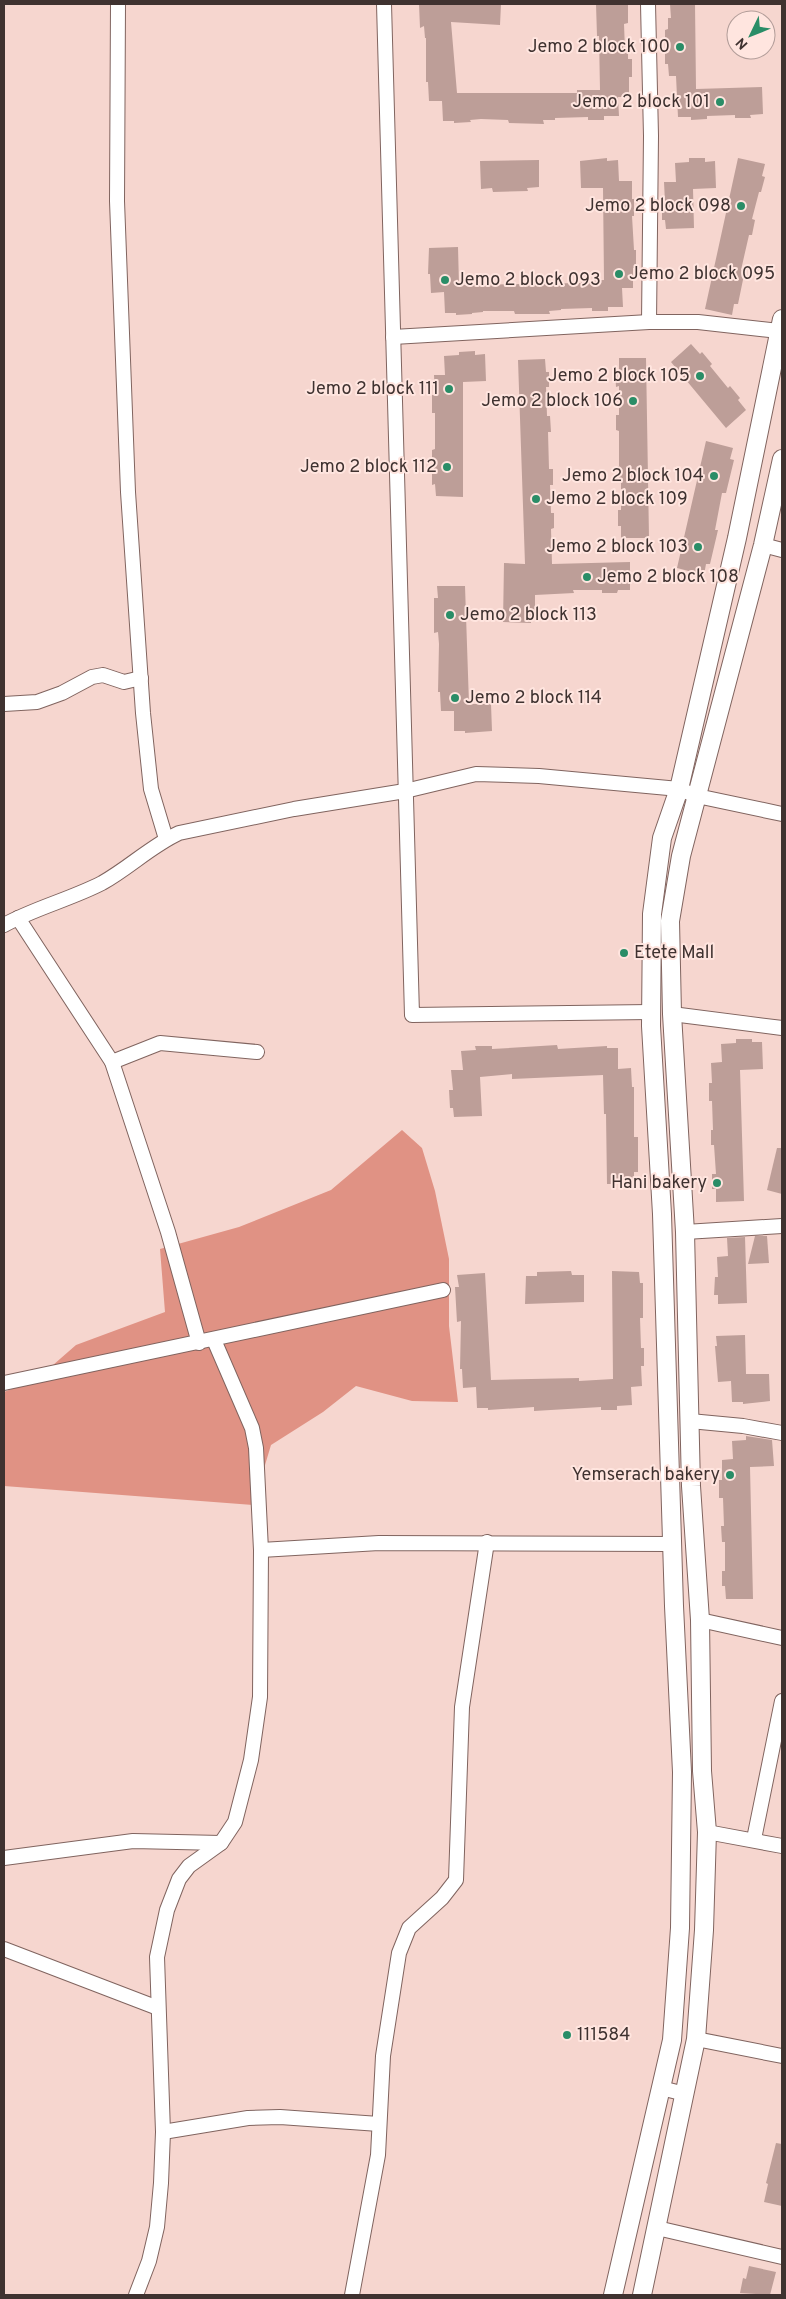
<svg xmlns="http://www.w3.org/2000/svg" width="786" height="2299" font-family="Overpass,sans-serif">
<rect width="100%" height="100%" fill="#f6d6cf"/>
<path fill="#e09284" d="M402,1130L422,1148L435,1191L449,1259V1326L458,1402L412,1401L356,1386L323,1412L271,1445L253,1505L4,1486V1392L37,1379L76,1345L165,1312L160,1249L239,1227L331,1190Z"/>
<g fill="#bd9e98">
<path d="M419,4H501L500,25L451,22L457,93H577V90H600L599,36H597L596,4H628V23L624,24L625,50H628V59H632V77H629V97H618L619,116H604V120H588V117L555,118V120H543L544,124L509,123L508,120L481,119L470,120L471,122L454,123V121H443L442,101H429L428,82H426V38H425L424,26L420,28Z"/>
<path d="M670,4H695L696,89L762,87L763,114L750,115L751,118H735V115L707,116V119L691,120V117H678L676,76H669L668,64H665V30L668,29V18H671Z"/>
<path d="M607,158V161L618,160L619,181H632V199H634V216H632L634,250H636V268H633V288H622L623,307H608V311H592V308L561,309V310L549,311L550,314H515L514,311H483V312L472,313V314L456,315V313H445L444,292L431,293L430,274H428L429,248L458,247L459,285L581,283V281L604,280L603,188H581L580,161Z"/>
<path d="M689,158H705V162L715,161L716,188L693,189L694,228L666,229L665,220H662V202H665L664,182H676L675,163L689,162Z"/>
<path d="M738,158L765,164L762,176L765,177L761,192H759L752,219L755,220L752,235H749L741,270H745L738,304H734L732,315L705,309Z"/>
<path d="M539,160V187L527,188L528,191L493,192L492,188L481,189L480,161Z"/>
<path d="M691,344L700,354L702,352L712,364L710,366L728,388L730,386L740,398L738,400L746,410L726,428L671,362Z"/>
<path d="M475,351V355L485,354L486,381L463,382V497L436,496L435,484L432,485V450L435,449V413H432V395H435L434,375H445L444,356L459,355V352Z"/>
<path d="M619,358H646L649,538H621V526H618V510H621V482H618L617,466H619V431L616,430V415H619V386L616,387L615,371H619Z"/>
<path d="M545,359L546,372H549V387H546L547,416H550L551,432H548L549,469H553V485H550L551,513H554V528L551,529L552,564L630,562V590H618L617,593H602V590H573L574,593L535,595V611H531V623L503,622L504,563L525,564L518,360Z"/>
<path d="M706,441L733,448L730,459L734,460L726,493H722L715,530H718L710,564H706L704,575L677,568Z"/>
<path d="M437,586H465L469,704H491L492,731L465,733V731H454V711H441L440,692H438L439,644L438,632L434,633V598H438Z"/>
<path d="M736,1039H752V1042H762L763,1069L740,1070L744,1201L716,1202V1189H712V1174H716L714,1145H711V1130H713L712,1101H709V1083H712L711,1063L722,1062L721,1044L736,1043Z"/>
<path d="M557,1045L558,1049L607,1046V1048H618V1069L631,1068L632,1087H634V1137H638V1172H634V1184H607L606,1114H604L603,1075L512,1079V1074L480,1077L482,1116L454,1117L453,1108H450L449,1090H453L451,1070H463L461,1051L476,1050L475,1046H492V1049Z"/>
<path d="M777,1148H782V1194L767,1190Z"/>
<path d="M755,1236H767L769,1263L748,1264Z"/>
<path d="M745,1237L747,1303L718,1304V1295H714L715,1277H718L717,1257L728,1256L727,1238Z"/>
<path d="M571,1271L572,1275H584V1302L525,1304L526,1276H537V1272Z"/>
<path d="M612,1271L639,1272L640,1283H643V1318H640L641,1348H644V1366H641L642,1386L631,1387L632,1405L617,1406V1410H601V1407L534,1411V1407L488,1410V1408H477L476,1387L463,1388L462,1369H460L461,1321L457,1322L455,1287H459L457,1275L485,1273L491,1380L579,1378V1381L613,1379Z"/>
<path d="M745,1335L746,1374H769L770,1401L743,1404V1402H732L731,1381L718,1382L715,1346H717L716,1336Z"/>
<path d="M746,1436L772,1440L774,1466L750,1467L753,1599H726L725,1586H722V1571H725V1542H722L721,1526H724L723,1498H719V1480H722V1460L733,1459L732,1441L746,1440Z"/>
<path d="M776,2143L782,2144V2206L764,2202L768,2184L766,2183Z"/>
<path d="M749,2266L776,2272L770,2295L740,2293L743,2278L746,2279Z"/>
</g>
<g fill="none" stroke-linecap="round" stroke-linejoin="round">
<g stroke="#80645f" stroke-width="16">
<g id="minor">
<path d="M118,4L117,201L128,492L143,713L151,789L166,839"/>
<path d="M384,4L412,1015L651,1012"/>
<path d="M648,4L651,136L649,322"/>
<path d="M393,337L649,322H698L779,331"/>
<path d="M763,545L782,550"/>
<path d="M4,704L37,702L62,693L92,677L103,675L124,682L141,678"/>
<path d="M18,918L112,1062L168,1232L199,1343"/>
<path d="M4,925C35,908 71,899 102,883C129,868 151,846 179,833L294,809L405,791L476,774L539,776L679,789L697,796L782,814"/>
<path d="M672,1014L782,1028"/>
<path d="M112,1062L160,1043L257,1052"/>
<path d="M685,1232L782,1226"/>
<path d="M4,1383L443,1290"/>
<path d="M690,1421L743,1426L782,1433"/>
<path d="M261,1550L379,1543L672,1544"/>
<path d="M700,1620L782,1638"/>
<path d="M707,1832L782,1846"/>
<path d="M754,1839L782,1701"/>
<path d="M4,1858L133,1841L221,1843"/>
<path d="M4,1949L158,2008"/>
<path d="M696,2039L782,2056"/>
<path d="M661,2088L685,2094"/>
<path d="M163,2132L248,2118L280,2117L379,2124"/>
<path d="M657,2228L782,2257"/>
<path d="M136,2295L149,2261L157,2227L161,2183L163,2132L157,1957L167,1910L179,1879L189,1866L221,1843L235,1822L251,1760L260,1697L261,1550L256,1448L252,1428L214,1340"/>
<path d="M352,2295L378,2155L383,2056L399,1953L409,1928L442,1898L456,1880L462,1707L487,1542"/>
</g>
</g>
<g stroke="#80645f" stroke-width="20">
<g id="tertiary">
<path d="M613,2295L672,2040L680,1928L682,1772L674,1606L662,1214L651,1026L652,914L662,838L679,789L737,538L782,319"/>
<path d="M642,2295L696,2039L704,1930L707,1832L702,1771L700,1620L691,1486L685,1232L672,1014L670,921L681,856L763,545L782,459"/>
</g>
</g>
<use href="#minor" stroke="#fff" stroke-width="14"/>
<use href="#tertiary" stroke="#fff" stroke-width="18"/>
</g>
<g fill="#2a8d67" stroke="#ffe5df" stroke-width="2">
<circle cx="680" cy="47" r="5"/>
<circle cx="720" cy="102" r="5"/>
<circle cx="741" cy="206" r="5"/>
<circle cx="619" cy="274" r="5"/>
<circle cx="445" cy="280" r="5"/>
<circle cx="700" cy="376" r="5"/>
<circle cx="449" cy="389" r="5"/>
<circle cx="633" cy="401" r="5"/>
<circle cx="447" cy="467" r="5"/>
<circle cx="714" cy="476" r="5"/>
<circle cx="536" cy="499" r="5"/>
<circle cx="698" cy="547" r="5"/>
<circle cx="587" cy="577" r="5"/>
<circle cx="450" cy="615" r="5"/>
<circle cx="455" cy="698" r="5"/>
<circle cx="624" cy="953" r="5"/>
<circle cx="717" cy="1183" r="5"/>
<circle cx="730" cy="1475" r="5"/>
<circle cx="567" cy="2035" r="5"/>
</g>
<g text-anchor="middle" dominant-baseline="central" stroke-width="4" stroke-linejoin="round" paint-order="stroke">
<g font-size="18" fill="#3f3230" stroke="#ffe5df" text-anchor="end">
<text x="670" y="47">Jemo 2 block 100</text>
<text x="710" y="102">Jemo 2 block 101</text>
<text x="731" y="206">Jemo 2 block 098</text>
<text x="629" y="274" text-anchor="start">Jemo 2 block 095</text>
<text x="455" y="280" text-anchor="start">Jemo 2 block 093</text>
<text x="690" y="376">Jemo 2 block 105</text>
<text x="439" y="389">Jemo 2 block 111</text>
<text x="623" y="401">Jemo 2 block 106</text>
<text x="437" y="467">Jemo 2 block 112</text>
<text x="704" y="476">Jemo 2 block 104</text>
<text x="546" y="499" text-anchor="start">Jemo 2 block 109</text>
<text x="688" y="547">Jemo 2 block 103</text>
<text x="597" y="577" text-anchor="start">Jemo 2 block 108</text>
<text x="460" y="615" text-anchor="start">Jemo 2 block 113</text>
<text x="465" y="698" text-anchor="start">Jemo 2 block 114</text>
<text x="634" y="953" text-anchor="start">Etete Mall</text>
<text x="707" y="1183">Hani bakery</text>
<text x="720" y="1475">Yemserach bakery</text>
<text x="577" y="2035" text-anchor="start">111584</text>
</g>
</g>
<rect width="786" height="2299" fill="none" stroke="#3f3230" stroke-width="10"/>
<g transform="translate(751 35) rotate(227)"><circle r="24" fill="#ffe5df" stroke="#b29d99"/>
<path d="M0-4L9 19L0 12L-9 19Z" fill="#2a8d67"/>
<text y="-8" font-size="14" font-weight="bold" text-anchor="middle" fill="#3f3230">N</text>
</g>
</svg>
